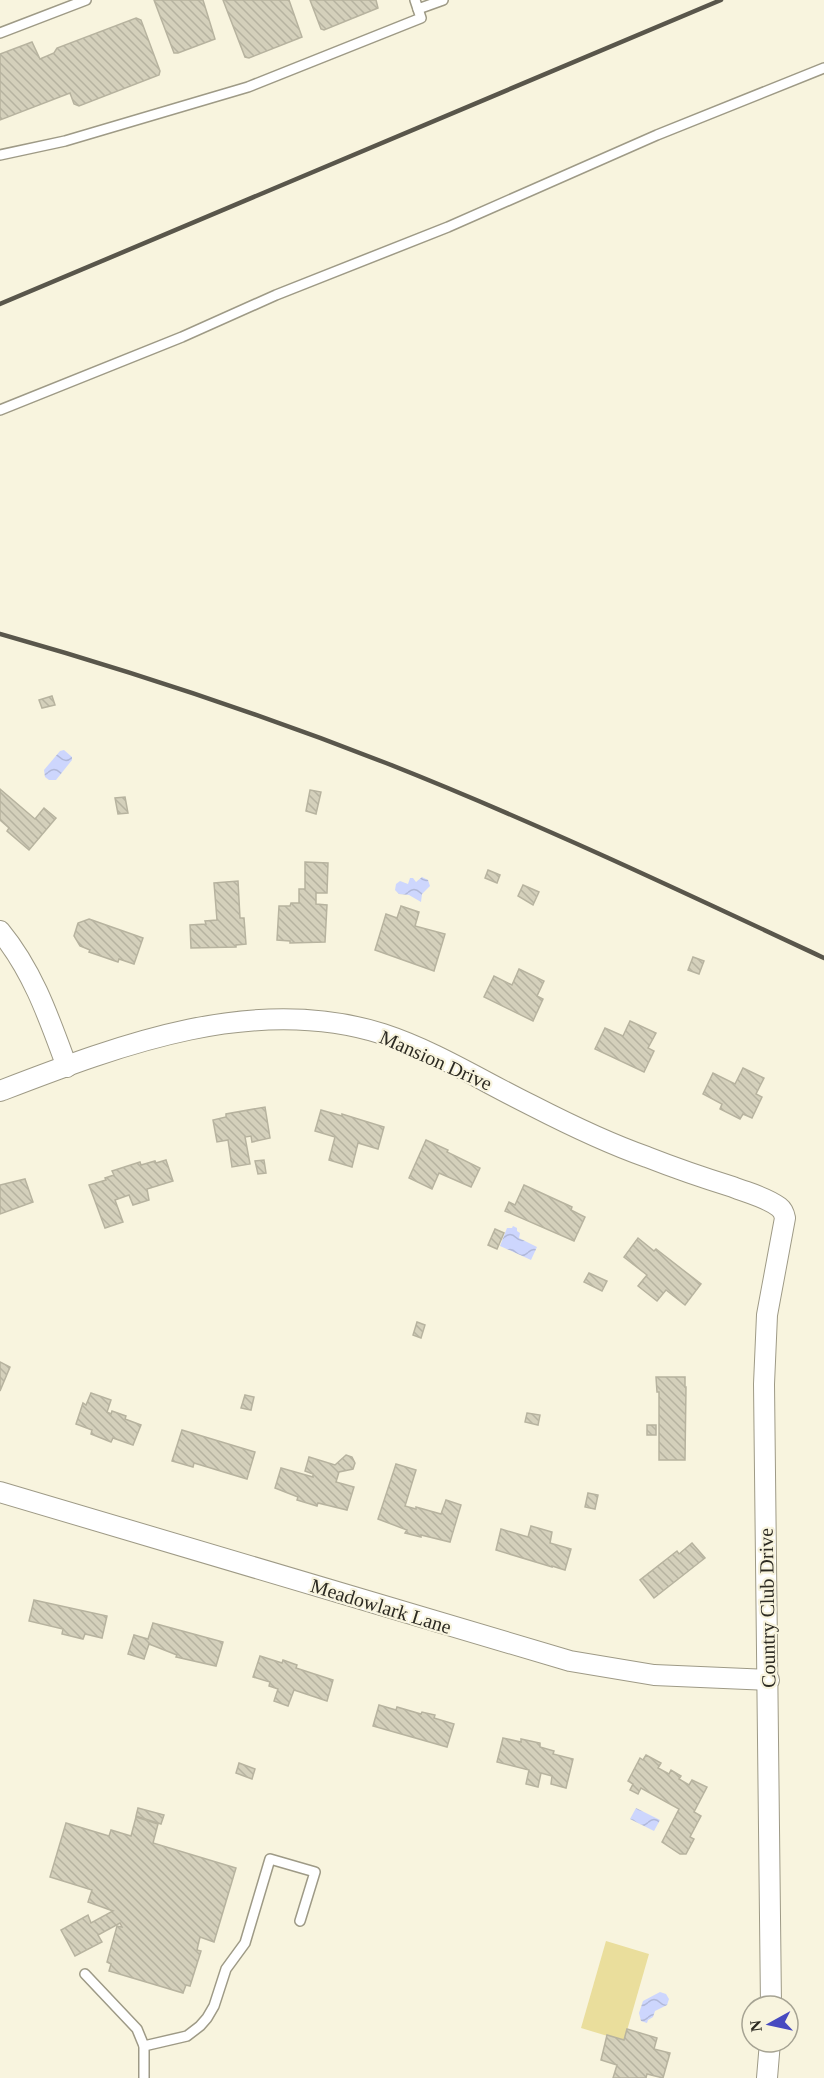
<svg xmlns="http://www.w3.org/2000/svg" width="824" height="2078" font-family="'Times New Roman',serif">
<defs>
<pattern id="water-waves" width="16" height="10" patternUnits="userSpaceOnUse" patternTransform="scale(1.5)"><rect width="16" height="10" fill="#cdd6fd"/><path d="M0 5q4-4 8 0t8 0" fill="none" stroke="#b0b8d9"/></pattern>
<pattern id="building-back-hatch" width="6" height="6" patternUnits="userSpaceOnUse" patternTransform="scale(1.5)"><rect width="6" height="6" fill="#d4d0bb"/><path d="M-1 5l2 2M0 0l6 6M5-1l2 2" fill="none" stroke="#b6b3a0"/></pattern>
</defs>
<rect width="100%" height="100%" fill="#f8f4de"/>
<path fill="#eade9c" d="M606,1941L649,1954L624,2041L581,2028Z"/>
<g fill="url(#water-waves)">
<path d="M64,750L72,757V760L56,780H49L45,777L44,770L60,751Z"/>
<path d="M422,877L428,880L430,886L422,894L421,902L409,895L399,894L395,890L396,884L400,881L408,884L410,878H413L416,882Z"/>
<path d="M513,1226L517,1228V1231L520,1233L519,1238L537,1247L531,1260L500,1246L507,1228H512Z"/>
<path d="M636,1808L660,1820L654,1831L630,1819Z"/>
<path d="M660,1992L666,1994L669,1999L667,2005L655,2011L653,2017L648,2020L647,2023L641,2021L639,2013L643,2001Z"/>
</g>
<g fill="url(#building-back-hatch)" stroke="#b7b39f" stroke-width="1.5">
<path d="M154,0H203L215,39L178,53H174Z"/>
<path d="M223,0H289L302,37L249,58L245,57Z"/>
<path d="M310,0H376L378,8L324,30L321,29Z"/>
<path d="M136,18L141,20L160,71L159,75L79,106L74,104L70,93L0,120V54L32,42L40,59L54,53L57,48Z"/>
<path d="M52,696L55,705L42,708L39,700Z"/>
<path d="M0,789L35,819L44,808L56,818L29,850L7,831L9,828L0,820Z"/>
<path d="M310,790L321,792L316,814L306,811Z"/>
<path d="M125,797L128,813L118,814L115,798Z"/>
<path d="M305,862L328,863L327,893H316V904L327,905L325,942L290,943V941L277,940L279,906H290L291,903H299V889H305Z"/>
<path d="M488,870L500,875L497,883L485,878Z"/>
<path d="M238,881L240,918H244L246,944L236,945V947L191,948L190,925L206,924L205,921L217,920L214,883Z"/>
<path d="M523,885L539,892L533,905L518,896Z"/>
<path d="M401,906L419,912L415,926L445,934L434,971L375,950L386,914L397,918Z"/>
<path d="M89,919L143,938L134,964L119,959L118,962L89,952L90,950L80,946L74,936L78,923Z"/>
<path d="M693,957L704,961L699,974L688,970Z"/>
<path d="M519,969L544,981L537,996L543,999L533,1021L484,997L494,976L512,985Z"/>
<path d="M630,1021L656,1033L648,1048L654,1051L644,1072L595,1049L605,1028L623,1036Z"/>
<path d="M743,1068L764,1078L756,1094L762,1097L752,1118L743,1114L740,1119L720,1109L722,1104L703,1094L713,1073L735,1084Z"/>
<path d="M265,1107L270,1138L252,1142L251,1136L245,1137L250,1164L232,1167L228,1140L217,1142L213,1120L226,1117V1114Z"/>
<path d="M321,1110L342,1116V1114L384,1127L378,1149L358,1143L352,1167L329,1160L335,1137L315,1131Z"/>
<path d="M426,1140L448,1150L447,1152L480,1168L471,1187L439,1173L432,1189L409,1178Z"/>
<path d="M166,1160L173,1181L147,1189L149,1200L133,1205L129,1195L115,1200L123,1222L105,1228L89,1185L106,1180L105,1178L114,1175L112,1171L140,1162L141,1165L155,1161L156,1163Z"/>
<path d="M264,1160L266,1173L258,1174L255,1161Z"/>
<path d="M25,1179L33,1202L0,1214V1185Z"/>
<path d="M524,1185L572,1207L571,1210L585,1217L574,1241L505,1211L509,1202L515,1205Z"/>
<path d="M495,1229L504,1233L497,1249L488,1245Z"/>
<path d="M638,1238L654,1251L656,1249L701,1284L685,1305L666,1290L657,1301L638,1286L647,1275L624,1257Z"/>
<path d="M589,1273L607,1281L602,1291L584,1282Z"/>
<path d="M417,1322L425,1325L421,1338L413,1335Z"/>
<path d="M0,1362L10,1367L0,1391Z"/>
<path d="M656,1377H685V1387H686L685,1460H659V1392H657Z"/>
<path d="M91,1393L111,1400L107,1412L111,1414L112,1411L126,1416L125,1419L141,1425L133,1445L113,1438L111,1442L91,1434L92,1430L76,1424L83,1403L86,1405Z"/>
<path d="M245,1395L254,1397L251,1410L241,1408Z"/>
<path d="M527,1413L540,1415L538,1425L525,1422Z"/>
<rect x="647" y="1425" width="9" height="10"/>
<path d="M182,1430L255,1452L247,1479L194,1463L193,1467L172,1461Z"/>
<path d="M346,1455L352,1457L355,1463L353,1469L339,1472L336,1482L354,1487L347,1510L318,1503L317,1506L297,1500L298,1497L275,1488L281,1468L313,1477V1474L305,1471L309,1457L335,1465Z"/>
<path d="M396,1464L416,1470L405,1506L416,1509V1507L441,1514L446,1500L461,1505L450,1542L421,1535V1537L405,1533L407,1530L378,1519Z"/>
<path d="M588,1493L598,1495L595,1509L585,1507Z"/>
<path d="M531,1526L552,1532L550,1543L571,1549L565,1570L552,1566V1567L496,1550L501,1529L528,1537Z"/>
<path d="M692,1543L705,1558L654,1598L640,1580L677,1551L679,1554Z"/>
<path d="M34,1600L107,1616L102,1638L85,1634L83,1639L62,1634L63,1629L29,1621Z"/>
<path d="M153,1623L223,1642L216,1666L176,1657L177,1655L149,1644L144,1659L128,1654L134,1635L148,1639Z"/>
<path d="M260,1656L282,1663L283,1660L297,1665L296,1668L333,1680L327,1701L294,1690L288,1706L274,1701L278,1689L269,1686L270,1682L253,1677Z"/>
<path d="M379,1705L396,1710L397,1707L421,1714L422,1712L435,1715L434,1718L454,1724L447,1747L373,1726Z"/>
<path d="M503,1738L521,1742V1739L540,1743V1747L554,1751L553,1754L573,1759L566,1788L551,1784L552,1776L541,1773L538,1787L526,1784L529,1770L497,1762Z"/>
<path d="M646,1755L661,1763L658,1768L669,1774L671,1770L681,1776L679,1779L689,1785L692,1780L707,1787L694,1812L701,1816L690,1837L694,1839L686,1854H680L662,1842L679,1809L641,1788L638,1794L630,1790L633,1784L628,1781L640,1758L643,1760Z"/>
<path d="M239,1763L255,1769L252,1779L236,1773Z"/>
<path d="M138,1808L164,1815L161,1824L136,1816Z"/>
<path d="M136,1817L158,1824L153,1843L236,1868L214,1942L200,1937L197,1950L201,1951L190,1986L186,1985L183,1993L109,1971L111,1964L107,1962L117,1926L122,1927L120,1923L98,1935L102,1942L75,1956L61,1930L88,1915L91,1923L113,1911L88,1902L92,1890L50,1877L66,1823L109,1836L111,1830L131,1836Z"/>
<path d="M627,2029L657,2038L654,2049L670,2053L663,2078L647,2074L646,2078H613L617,2065L601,2060L607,2035L624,2040Z"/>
</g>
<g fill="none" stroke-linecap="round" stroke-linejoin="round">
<g stroke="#9e9a86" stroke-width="12">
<g id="service">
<path d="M418,9L443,0"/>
<path d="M0,33L86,0"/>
<path d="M0,155L65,141L248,87L421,18L415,0"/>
<path d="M0,410L182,337L276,295L448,227L657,135L824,68"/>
<path d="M85,1974L137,2029L144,2046V2078"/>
<path d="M144,2046L187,2036L200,2026L207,2018L214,2006L226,1969L245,1943L270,1859L315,1872L300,1921"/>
</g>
</g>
<g stroke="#9e9a86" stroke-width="22">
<g id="minor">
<path d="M0,931C33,971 49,1018 67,1067"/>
<path d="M0,1091C120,1045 254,993 383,1034C435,1051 482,1081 531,1105C568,1124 607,1143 647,1157C675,1168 704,1178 733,1187C748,1193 766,1197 779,1207C783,1210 784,1213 785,1218L767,1315L764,1384L771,2006"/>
<path d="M0,1492L570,1661L654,1675L769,1680"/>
<path d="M767,2078L770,2042"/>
</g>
</g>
<use href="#service" stroke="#fff" stroke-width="9"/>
<use href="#minor" stroke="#fff" stroke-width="20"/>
<g stroke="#59564b" stroke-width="4.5">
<path d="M0,304L721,0"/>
<path d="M0,634C131,671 260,714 386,763C535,822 679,890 824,958"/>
</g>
</g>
<g text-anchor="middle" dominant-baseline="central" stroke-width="4.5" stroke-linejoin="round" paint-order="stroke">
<g font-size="20" fill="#2c2a22" stroke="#f8f4de">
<text transform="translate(436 1060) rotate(24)">Mansion Drive</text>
<text transform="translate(381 1606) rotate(17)">Meadowlark Lane</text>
<text transform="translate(767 1608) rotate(-91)">Country Club Drive</text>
</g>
</g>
<g transform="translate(770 2024) rotate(262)"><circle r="28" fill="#f8f4de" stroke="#a6a393" stroke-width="1.5"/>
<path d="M0-4.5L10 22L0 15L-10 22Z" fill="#474ac0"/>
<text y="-9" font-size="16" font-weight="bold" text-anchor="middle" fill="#2c2a22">N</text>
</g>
</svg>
